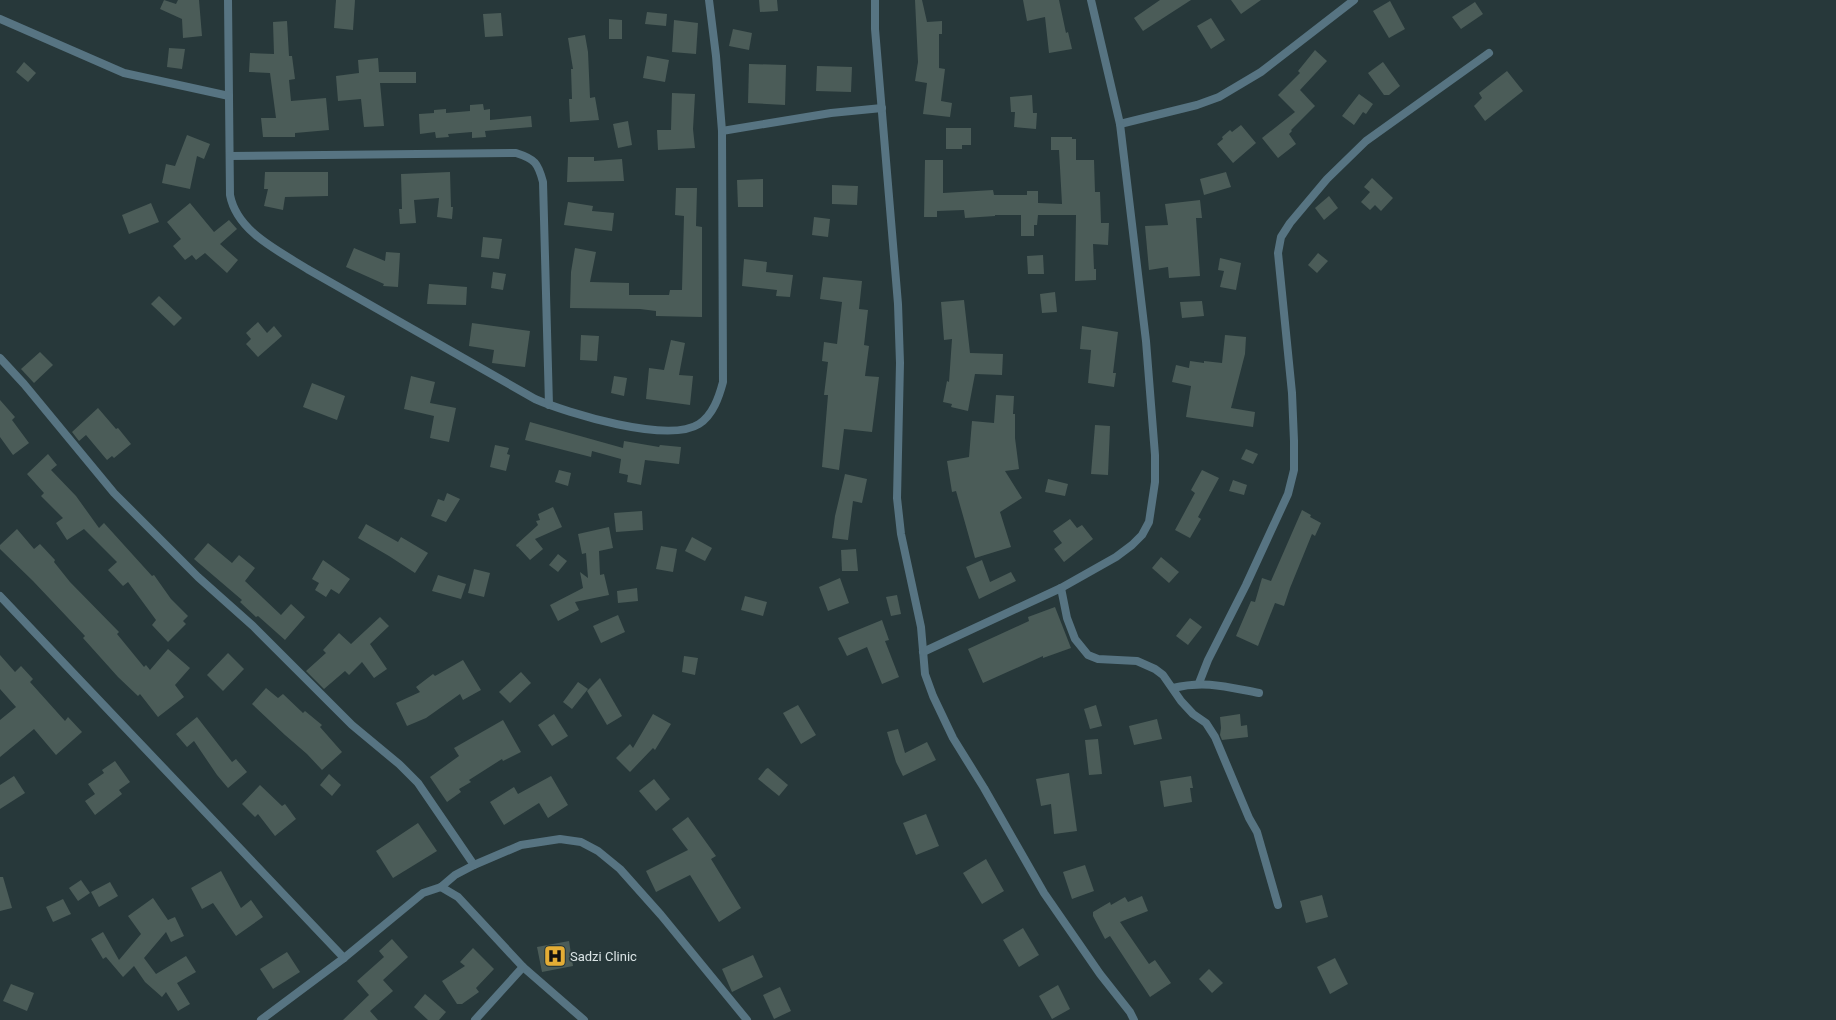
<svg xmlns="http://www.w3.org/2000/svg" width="1836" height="1020" font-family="Roboto,sans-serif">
<rect width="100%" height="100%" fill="#27383a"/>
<g fill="#4b5c58">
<path d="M164,0L176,4L178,0H199L202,36L183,38L182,19L160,9Z"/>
<path d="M336,0H355L353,30L334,28Z"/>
<path d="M759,0H777L778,11L760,12Z"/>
<path d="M915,0H922L927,22L942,21V34H939V68L945,69L941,101L952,103L950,117L923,114L927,83L915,81L918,62Z"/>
<path d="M1023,0H1059L1066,33L1068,32L1072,49L1049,53L1045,17L1027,21Z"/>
<path d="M1160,0H1191L1143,31L1134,18Z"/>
<path d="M1231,0H1261L1241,14Z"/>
<path d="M1390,1L1405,29L1389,38L1373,11Z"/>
<path d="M1475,2L1483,14L1461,29L1452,17Z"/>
<path d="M647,12L667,14L666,26L645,24Z"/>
<path d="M501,13L503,36L485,37L483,14Z"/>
<path d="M1211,18L1225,40L1211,49L1197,26Z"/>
<path d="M609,19L622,20V39H609Z"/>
<path d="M674,20L698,23L696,54L672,52Z"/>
<path d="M287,21L289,56H292L295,79L289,80L291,101L326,98L329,130L295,133V137H263L261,118H276L270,73L249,72L250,53L274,54L273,22Z"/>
<path d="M733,29L752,33L749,50L729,46Z"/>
<path d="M585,35L588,52L590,98L595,97L599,120L570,122L569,99H572L571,69H573L568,38Z"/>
<path d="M169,48L185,49L182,69L167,67Z"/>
<path d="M1315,50L1327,61L1300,90L1315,106L1291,130L1292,131L1289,134L1296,144L1278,158L1262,138L1295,112L1278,95L1300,73L1298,71Z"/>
<path d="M647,56L669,60L665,82L643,78Z"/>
<path d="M378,58L379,72H416V83H380L384,126L364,127L361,99L338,101L336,76L359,73L358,60Z"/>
<path d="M24,62L36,73L28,82L16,72Z"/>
<path d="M1383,62L1400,86L1389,95H1384L1368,73Z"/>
<path d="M749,64L786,65L785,105L748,103Z"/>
<path d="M817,66L852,67L851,92L816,91Z"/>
<path d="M1507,71L1523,91L1485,121L1474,106L1482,98L1479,93Z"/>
<path d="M672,93L695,94L693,129L695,148L658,150L657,130H671Z"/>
<path d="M1359,94L1373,104L1366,114L1363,112L1354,125L1342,116Z"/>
<path d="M1032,95L1033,113H1037L1036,129L1014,127L1015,112H1011L1010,97Z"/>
<path d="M483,104L484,110L490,109V120L531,116L532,127L485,131L486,137L472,138V132L448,134L449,137L436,138L435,132L420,134L419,114L434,113V110L446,109V113L470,111V105Z"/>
<path d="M628,121L632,145L618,148L613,124Z"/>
<path d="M1241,125L1256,143L1233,163L1217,144L1223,139L1222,137L1230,130L1232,132Z"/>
<path d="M946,128H971V145H962V149H946Z"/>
<path d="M187,135L210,144L204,159L197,156L190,189L162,183L166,164L175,166Z"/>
<path d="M1051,137H1072V139H1076V160H1094L1095,192H1100L1101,223H1109L1108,245L1093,244L1094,269H1096V280L1075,281L1076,215H1038L1037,225H1034V236H1021V215H995V216L965,218L964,210L937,211V217H924L925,160H943V193L993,190L994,195H1027V191H1038V203L1062,204L1059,150H1051Z"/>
<path d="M568,157H594V161L622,159L624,181L567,182Z"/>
<path d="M265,172H328V196L285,197L283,210L264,206L268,189H264Z"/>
<path d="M450,172L451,207H453L452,219L437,217L439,198L414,200L416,223L400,224L399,209H402L401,174Z"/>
<path d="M1226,172L1231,187L1204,195L1200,179Z"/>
<path d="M1372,178L1393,198L1381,211L1375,205L1370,210L1361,202L1370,192L1364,187Z"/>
<path d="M763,179V207H738L737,180Z"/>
<path d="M832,185L858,186L857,205L832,204Z"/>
<path d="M676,188H697L696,226L702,227V317L656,316V311L640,309L570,308L571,272L575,248L596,252L590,282L629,283V295H669L670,290H682L684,216L675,215Z"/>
<path d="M1329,196L1338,208L1324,220L1315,208Z"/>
<path d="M1200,200L1202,218H1196L1200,276L1169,278L1168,267L1149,270L1145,226L1168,225L1165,204Z"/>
<path d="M568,202L593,206L592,211L614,213L612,231L564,225Z"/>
<path d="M151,203L159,222L129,234L122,215Z"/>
<path d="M190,203L214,232L229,220L237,229L220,244L238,260L227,273L205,253L196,260L192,255L185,260L173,246L181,239L167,222Z"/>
<path d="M814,217L830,219L828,237L812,235Z"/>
<path d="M483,237L502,239L499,259L481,257Z"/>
<path d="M354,248L385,261L386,252L400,253L398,287L383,286L384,284L346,267Z"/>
<path d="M1318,253L1328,261L1317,273L1308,265Z"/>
<path d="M1043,255L1044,274H1028L1027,256Z"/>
<path d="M1220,258L1241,263L1236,290L1220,287L1224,271L1218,270Z"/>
<path d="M744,259L767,262L766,272L793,275L790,297L776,296L777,290L742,286Z"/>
<path d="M493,272L506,274L503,290L491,288Z"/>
<path d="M823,277L862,281L859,309L868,310L864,345L869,346L865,376L879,377L872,432L844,429L839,470L822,467L828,395H824L828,362L822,361L824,342L837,344L842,302L820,299Z"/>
<path d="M429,284L467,287L466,305L427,304Z"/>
<path d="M1055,292L1057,312L1042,313L1040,294Z"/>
<path d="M159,296L182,318L174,326L151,304Z"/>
<path d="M964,300L970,353L1003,354L1002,375L975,374L968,411L951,407L952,404L943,402L947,381L949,382L952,339L944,340L941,302Z"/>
<path d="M1202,301L1204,316L1182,318L1180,302Z"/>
<path d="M258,322L267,333L274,326L282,336L258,357L246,344L251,339L246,333Z"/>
<path d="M472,323L530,331L525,367L492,363L494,350L469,346Z"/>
<path d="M1082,326L1118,332L1113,373H1116L1114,387L1088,383L1091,350L1080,349Z"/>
<path d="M581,335L599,336L597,361L580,360Z"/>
<path d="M1225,335L1246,337L1245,354L1231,408L1255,412L1253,427L1186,417L1191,386L1172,382L1176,365L1189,368L1190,361L1204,363V361L1222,363Z"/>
<path d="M671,340L685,343L679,375L693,376L690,405L646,399L649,368L664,370Z"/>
<path d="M40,352L53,365L34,383L21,369Z"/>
<path d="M411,376L435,382L430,403L456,408L449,442L430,438L434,416L404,409Z"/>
<path d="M614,376L627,378L624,396L611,393Z"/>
<path d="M312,383L345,396L337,420L303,407Z"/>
<path d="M996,395L1014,396L1013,414H1015V438L1019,469L1005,471L1022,498L1000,512L1011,547L975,558L956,491L952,492L947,461L969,457L972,421L994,423Z"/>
<path d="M0,400L15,417L12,420L29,443L13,455L0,437Z"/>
<path d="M98,408L116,429L118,428L131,444L114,458L112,456L107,460L86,435L79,441L72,432Z"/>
<path d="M530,422L623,448L624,441L659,447L660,445L681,447L679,464L645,460L641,485L627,482L628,475L619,473L621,459L592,451L591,457L525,440Z"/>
<path d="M1095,425L1110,426L1108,475L1091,474Z"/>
<path d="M495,445L509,448L507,454L510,455L506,471L490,467Z"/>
<path d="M1246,449L1258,454L1253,464L1241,459Z"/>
<path d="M48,454L57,465L51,470L76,496L99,528L104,523L152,576L154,575L171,599L188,616L183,621L186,624L168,642L152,625L156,620L128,582L123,586L108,570L117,562L84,529L67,540L56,523L63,518L41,496L44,493L27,474Z"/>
<path d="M559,470L571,473L568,486L555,482Z"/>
<path d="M1202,470L1219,478L1198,517L1201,519L1190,538L1175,530L1195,493L1191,490Z"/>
<path d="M845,474L867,479L862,503L853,501L848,540L832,538L835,516Z"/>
<path d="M1048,479L1068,484L1065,496L1045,492Z"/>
<path d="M1233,480L1247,485L1244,495L1229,491Z"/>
<path d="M447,493L460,499L446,522L431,516L438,499L444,501Z"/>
<path d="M553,507L562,527L535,539L543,549L530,560L518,547L520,546L517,547L516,545L538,525L536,521L540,520L538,514Z"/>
<path d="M1302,510L1311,515L1310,517L1321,523L1315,536L1312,534L1290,588L1284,606L1275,603L1258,646L1236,636L1251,601L1255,602L1262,578L1271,581Z"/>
<path d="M642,511L643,530L616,532L614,513Z"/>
<path d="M1070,519L1077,528L1082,525L1093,539L1064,562L1054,549L1062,543L1053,531Z"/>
<path d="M366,524L398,542L401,537L428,553L415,573L389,556L358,538Z"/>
<path d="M609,527L613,548L599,551L600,575L604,574L609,595L575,602L579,610L558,621L550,605L583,588L580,572L588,578L586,553L582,554L578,534Z"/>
<path d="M17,529L34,549L40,544L55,560L54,562L70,582L119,632L117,634L144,667L146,665L150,670L168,649L190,668L175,685L184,697L158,717L140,694L138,696L118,677L83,638L85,636L33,581L0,549V545Z"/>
<path d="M692,537L712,548L705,561L685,551Z"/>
<path d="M208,543L232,563L239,555L255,568L245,581L281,615L291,604L305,617L285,640L258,616L256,617L240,602L242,600L194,559Z"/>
<path d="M661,546L677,549L673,572L656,569Z"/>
<path d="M856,549L858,571H842L841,550Z"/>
<path d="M558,554L567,561L558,572L549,565Z"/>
<path d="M1161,557L1179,572L1169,583L1152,568Z"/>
<path d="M323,560L350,579L339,594L331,589L326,597L315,590L319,583L312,579Z"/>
<path d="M982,560L990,582L1011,572L1016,581L979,599L966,567Z"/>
<path d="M474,569L490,573L484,597L468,593Z"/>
<path d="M438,575L466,584L461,599L432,591Z"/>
<path d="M840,578L849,603L828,611L819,587Z"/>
<path d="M637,588L638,601L618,603L617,591Z"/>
<path d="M897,595L901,614L891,616L886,597Z"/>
<path d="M745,596L767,602L763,616L741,610Z"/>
<path d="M1055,607L1071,648L1043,658V656L983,683L968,649L1029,621L1028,617Z"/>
<path d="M618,615L625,632L601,643L593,626Z"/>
<path d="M380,617L389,626L370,644L387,669L374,678L362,662L349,675L345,671L324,689L306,671L326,653L323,650L339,633L351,644Z"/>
<path d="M1190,618L1202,627L1188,645L1176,636Z"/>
<path d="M882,620L889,640L885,641L899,677L882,684L867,647L847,656L838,638Z"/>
<path d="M228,653L244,669L223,691L207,675Z"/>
<path d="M0,655L15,672L21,666L33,679L30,682L65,721L68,717L82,732L56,755L34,729L0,757V720L16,707L0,689Z"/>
<path d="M684,656L698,658L695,675L682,672Z"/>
<path d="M463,660L481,690L463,700L460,694L426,718L407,726L396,703L420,692L416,687L433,674L435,676Z"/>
<path d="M521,672L531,683L510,703L499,692Z"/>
<path d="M600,678L622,716L607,725L587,691Z"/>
<path d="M578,682L588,689L572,709L563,702Z"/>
<path d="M266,688L278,698L283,694L303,713L305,711L322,725L320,727L342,752L322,770L307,754L285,735L252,704Z"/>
<path d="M798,705L816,735L801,744L783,713Z"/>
<path d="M1096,705L1102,726L1090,729L1084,709Z"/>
<path d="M554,714L568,736L552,746L538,725Z"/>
<path d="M653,714L671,724L655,750L653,748L630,772L616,758L630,744L633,748Z"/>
<path d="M1240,714L1241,726L1247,725L1248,737L1222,740L1220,735L1221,728L1220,717Z"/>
<path d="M197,717L232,762L236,759L247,772L228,788L217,775L194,741L187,747L176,734Z"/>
<path d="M1157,719L1162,739L1134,745L1129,726Z"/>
<path d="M503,720L521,752L503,761L502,759L469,780L471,782L459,789L461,792L447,802L430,777L459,756L454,748Z"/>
<path d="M898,729L905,753L927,742L936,760L903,776L896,762L887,732Z"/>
<path d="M1098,739L1102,774L1089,775L1085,740Z"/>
<path d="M115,761L130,782L119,790L122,794L95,815L85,801L95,794L88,784L104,773L102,770Z"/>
<path d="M768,768L788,785L779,796L758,779L766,769Z"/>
<path d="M1069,773L1077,831L1054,834L1051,804L1041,806L1036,779Z"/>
<path d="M329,774L341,785L332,796L320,785Z"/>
<path d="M14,776L25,793L0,809V785Z"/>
<path d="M551,776L568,805L548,818L539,803L504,825L490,802L514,787L518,794Z"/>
<path d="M1191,776L1193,788H1190L1192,802L1164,807L1160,781Z"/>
<path d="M654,779L670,799L656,811L639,791Z"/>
<path d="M260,785L282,806L285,804L296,819L275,836L258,814L255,817L242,804Z"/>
<path d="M926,814L939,846L916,855L903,823Z"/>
<path d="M688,817L716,856L711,859L741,908L719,922L690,875L656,892L646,871L688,850L672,829Z"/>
<path d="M418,823L437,851L393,878L376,851Z"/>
<path d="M986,859L1004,891L982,904L963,873Z"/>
<path d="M1085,865L1094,891L1072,899L1063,872Z"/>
<path d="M221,871L241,908L251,900L263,917L236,936L213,903L202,909L191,888Z"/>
<path d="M0,877H3L12,908L0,911Z"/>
<path d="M81,880L90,893L78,901L69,888Z"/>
<path d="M110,882L118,896L99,907L91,892Z"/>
<path d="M1322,895L1328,917L1306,923L1300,901Z"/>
<path d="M1142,896L1148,911L1120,922L1149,964L1155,960L1171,983L1150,997L1110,936L1105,939L1093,916V912L1110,902L1111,905L1125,897L1128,902Z"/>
<path d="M153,898L168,920L175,917L184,936L171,942L166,932L144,958L156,974L186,956L196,972L177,983L190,1004L178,1011L166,992L162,997L145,982L134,966L123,977L106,957L103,959L91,939L103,932L119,960L141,934L128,916Z"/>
<path d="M63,899L71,914L53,922L46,907Z"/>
<path d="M1023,928L1039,955L1019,967L1003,940Z"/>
<path d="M392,939L408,957L383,980L393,991L370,1011L378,1020H343L369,995L357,981L384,957L379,951Z"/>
<path d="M569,941L573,966L542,972L537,947Z"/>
<path d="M473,948L494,969L476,988L479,992L462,1004H457L442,981L465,966L460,962Z"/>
<path d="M287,952L300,972L273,989L260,969Z"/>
<path d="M753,955L763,977L732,992L722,969Z"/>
<path d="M1335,958L1348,984L1330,994L1317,967Z"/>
<path d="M1209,969L1223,983L1212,993L1199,979Z"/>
<path d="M11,984L34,993L27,1011L3,1001Z"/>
<path d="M1058,985L1070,1009L1052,1019L1039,996Z"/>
<path d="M780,987L791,1011L774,1019L763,995Z"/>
<path d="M425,994L446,1012L439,1020H428L414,1007Z"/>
</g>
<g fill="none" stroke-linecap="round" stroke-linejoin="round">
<g stroke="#577482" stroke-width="8">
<path d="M228,0L230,195C237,232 279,251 309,270L535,399C567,413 668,444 699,424C713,415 719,397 723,382L722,131L716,56L709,0"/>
<path d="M875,0V29L898,304L900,363L897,498L901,534L921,627L925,674L933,696L953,738L984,788L1044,893L1100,974L1130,1012L1134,1020"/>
<path d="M0,19L124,73L229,96"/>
<path d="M1120,124L1197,105L1219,97L1261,72L1354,0"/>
<path d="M722,131L831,113L882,108"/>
<path d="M230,156L516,153C535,159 538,163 543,182L549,405"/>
<path d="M0,358L24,384L114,493L198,577L253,626L352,725L399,764L418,783L474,865"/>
<path d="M1061,588L1067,618L1075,639L1088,655L1098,659L1137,661L1155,669L1163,675L1181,701L1193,714L1206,723L1215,737L1249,818L1257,832L1278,905"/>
<path d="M0,596L344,958"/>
<path d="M923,652L1061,588L1116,557L1132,545L1142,535L1149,522L1155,482V455L1146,341L1120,124L1091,0"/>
<path d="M1199,683L1208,660L1246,585L1288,494L1294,470V441L1292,393L1278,253L1281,237L1290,223L1327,179L1366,141L1489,53"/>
<path d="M1173,688C1205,680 1227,687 1259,693"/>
<path d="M441,887L458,897L523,967L584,1020"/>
<path d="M261,1020L344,958L423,893L441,887L455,875L474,865L521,845L560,839L581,842L598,851L620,869L661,915L747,1020"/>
<path d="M475,1020L523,967"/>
</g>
</g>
<defs>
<g id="hospital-square" transform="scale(1.15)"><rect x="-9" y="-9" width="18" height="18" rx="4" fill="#e4ad35" stroke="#27383a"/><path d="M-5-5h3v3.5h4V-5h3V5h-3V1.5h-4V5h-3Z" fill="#111"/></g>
</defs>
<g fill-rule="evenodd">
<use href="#hospital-square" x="555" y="956"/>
</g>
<g text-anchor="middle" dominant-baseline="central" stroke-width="3.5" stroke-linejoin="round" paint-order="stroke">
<g font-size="13" fill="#dae4e5" stroke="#27383a" text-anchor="start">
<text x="570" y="956">Sadzi Clinic</text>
</g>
</g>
</svg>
